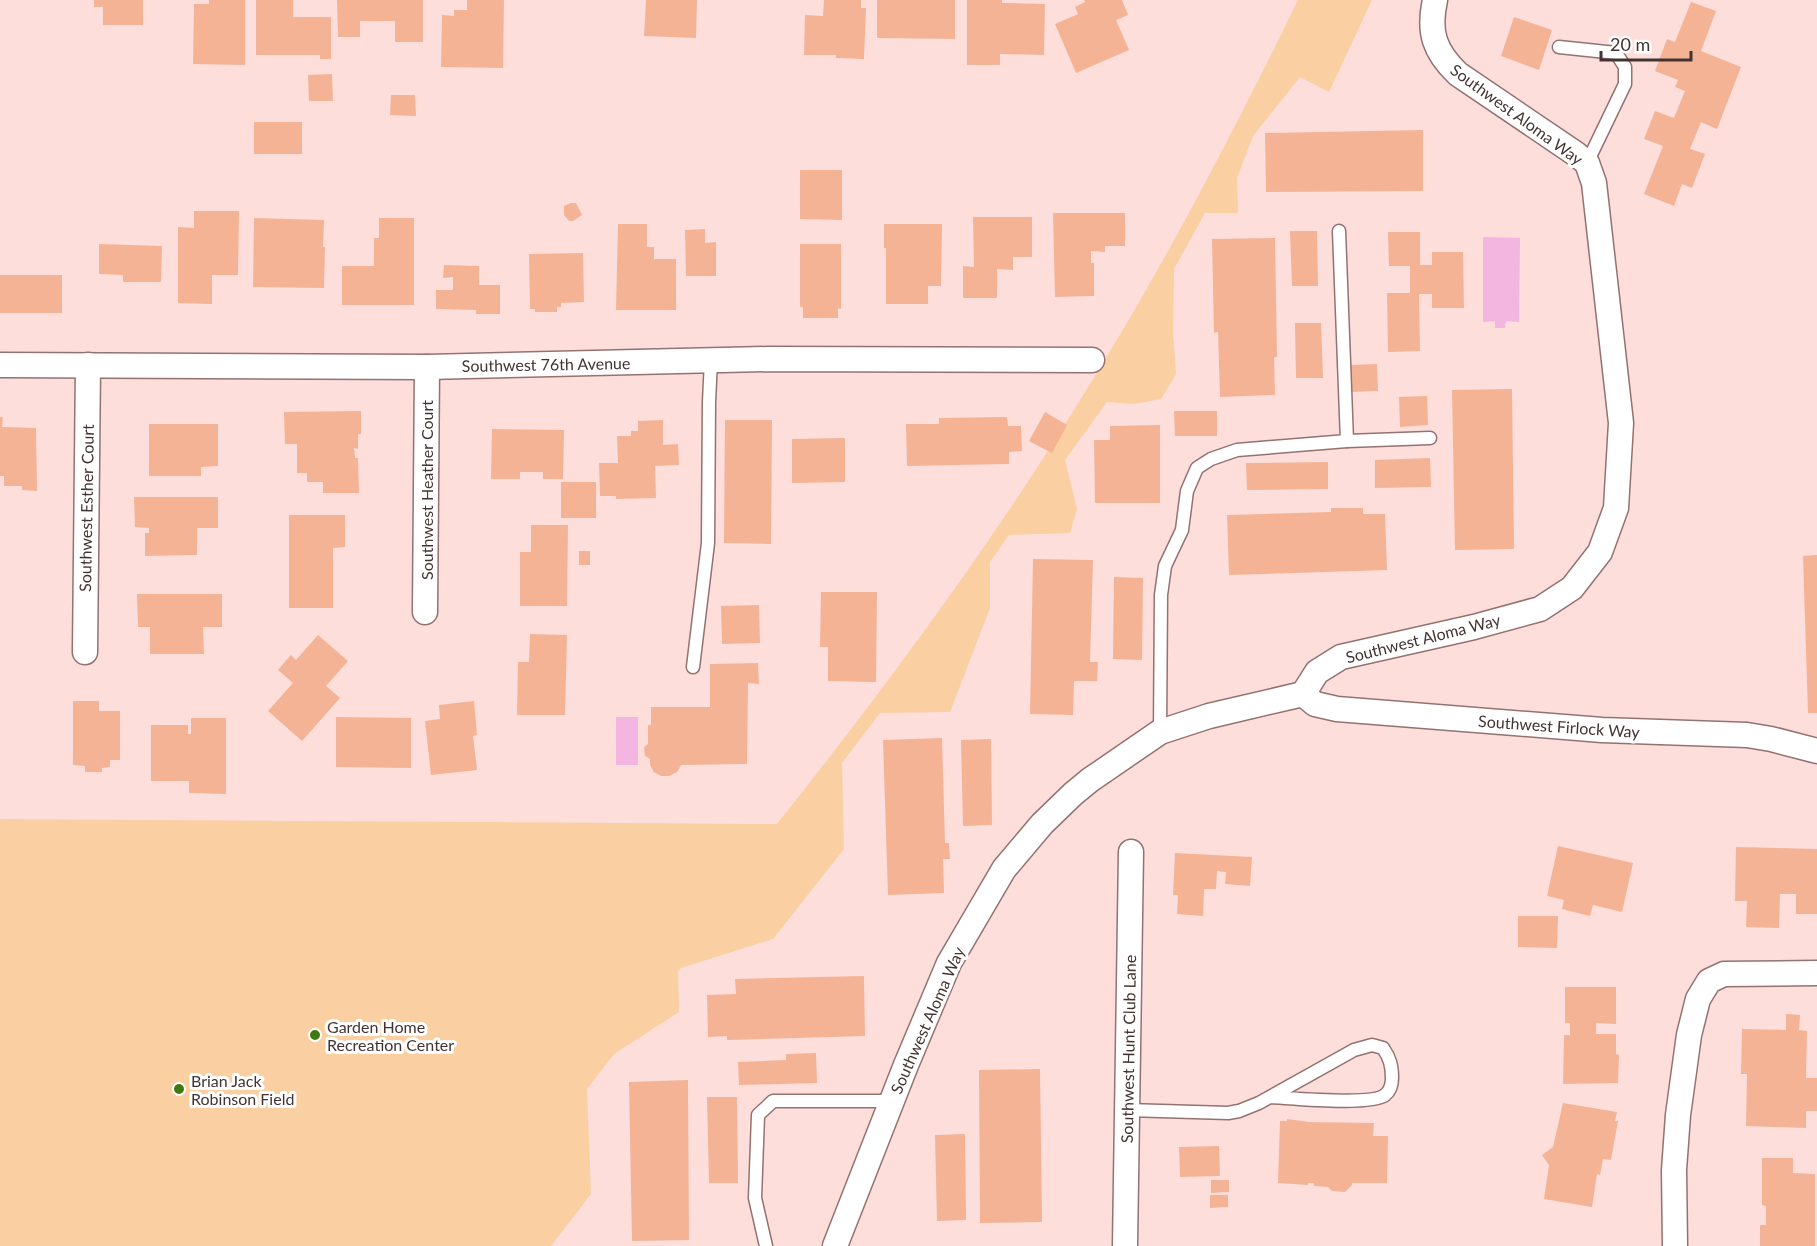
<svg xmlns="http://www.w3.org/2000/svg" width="1817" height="1246" font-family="Lato,sans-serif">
<rect width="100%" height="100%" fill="#fddedb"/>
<path fill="#facfa2" d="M1298,0H1372L1329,92L1300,77L1253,136L1237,178L1238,213H1205L1174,269L1173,331L1176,374L1161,399L1134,404L1107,402L1065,460L1077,509L1070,533L1009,535L990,562V608L950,712L880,713L842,763L844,849L773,939L681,968L678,972L679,1012L614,1054L587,1089L591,1194L551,1246H0V819L777,824C889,683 996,538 1090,384C1167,260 1234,131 1298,0Z"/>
<g fill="#f2b6e1">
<path d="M1483,237L1520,238L1519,322L1506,321L1505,328H1495V321L1483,322Z"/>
<rect x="616" y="717" width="22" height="48"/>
</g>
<g fill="#f5b395">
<path d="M94,0H143V25H103V7H94Z"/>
<path d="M209,0H245V65L193,64L194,4H209Z"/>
<path d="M256,0H293V17H331V59H320V55H256Z"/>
<path d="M337,0H423V42H395V21H360V37H338Z"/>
<path d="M467,0H504L503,68L441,67L442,15L454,16V10H467Z"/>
<path d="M646,0H697L696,38L644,36Z"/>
<path d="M824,0H861V8H866L864,59L836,58V55H804L805,15L823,16Z"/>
<path d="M877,0H955V39L877,38Z"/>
<path d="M967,0H1002V3L1045,4L1044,55L1000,54V65H967Z"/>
<path d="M1084,0H1122L1128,15L1116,20L1129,50L1076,73L1055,24L1078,14L1075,7L1085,2Z"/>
<path d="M1691,2L1716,11L1701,51L1741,67L1717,129L1701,122L1690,149L1705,154L1692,188L1682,184L1674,206L1644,194L1663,146L1644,139L1655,111L1674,118L1685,91L1675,87L1678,80L1655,71L1667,39L1675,42Z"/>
<path d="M1514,17L1552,30L1539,70L1501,56Z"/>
<path d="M332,74L333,101H309L308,75Z"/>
<path d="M391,95H415L416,116L390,115Z"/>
<rect x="254" y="122" width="48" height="32"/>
<path d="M1423,130V191L1266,192L1265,133Z"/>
<path d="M800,170H842V220L800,219Z"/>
<path d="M571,203H576L582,215L573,221H569L564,215V206Z"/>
<path d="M194,211H239L238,275H212V304L178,303V227L194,228Z"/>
<path d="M1053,213H1125V246H1105V252L1091,251V263H1094V296L1055,297Z"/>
<path d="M973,217H1032V257H1013V270L997,269V298H963V266L974,267Z"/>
<path d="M254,218L324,220L323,247H325L324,288L253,287Z"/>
<path d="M379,218H414V305H342V266H374V238H379Z"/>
<path d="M618,224H647V247H654V259H676V310H616Z"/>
<path d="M884,224H942L941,286H928V304H886V248H884Z"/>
<path d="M705,229V243L716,242V276H686L685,230Z"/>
<path d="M1290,231H1317L1318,286H1292Z"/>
<path d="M1388,232H1420V265H1432V252H1463L1464,308H1432V294H1419L1420,351L1388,352L1387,293H1410V266H1389Z"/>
<path d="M1275,238L1277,357H1274L1275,395L1220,397L1218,332L1214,333L1212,239Z"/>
<path d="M99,244L162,246L161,282H123V275L99,274Z"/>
<path d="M800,244H841V309L838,308V318H803V307H800Z"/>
<path d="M583,253L584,302L561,303V307H557V312H535V309H530L529,254Z"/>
<path d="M444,265L479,266V285H500V314H476V310L436,309V290H453V277L443,278Z"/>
<rect x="0" y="275" width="62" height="38"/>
<path d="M1295,323H1321L1323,378H1296Z"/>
<path d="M1377,364L1378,391L1351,392V365Z"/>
<path d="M1512,389L1514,549L1455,550L1452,390Z"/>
<path d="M1427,396L1428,425L1400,427L1399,397Z"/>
<path d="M361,411V434H358V449L354,448L355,458H358L359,493H323V482H307V473H297V444H285L284,412Z"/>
<path d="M1174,411H1217V436H1175Z"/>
<path d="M1045,412L1067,425L1052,453L1029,441Z"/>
<path d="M0,417H3L2,427L36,428L37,491L22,490V486H4V476H0Z"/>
<path d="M1007,417L1008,426H1021L1022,451L1009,452V464L907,466L906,424H939V418Z"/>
<path d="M663,420V445L678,444L679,465L655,466L656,498L616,499V496H600L599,463H618L617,436H631V431H638V421Z"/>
<path d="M725,420H772L771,544L724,543Z"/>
<path d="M149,424H218V466L201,467V476H149Z"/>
<path d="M1160,425V503H1095L1094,440H1110V426Z"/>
<path d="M492,429L564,430L563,479H543V472H520V479H491Z"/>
<path d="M845,438V482L792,483V439Z"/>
<path d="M1430,458L1431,487L1375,488V460Z"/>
<path d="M1328,462V489L1247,490L1246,463Z"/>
<rect x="561" y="482" width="35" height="36"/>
<path d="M134,497H218V528H197V555L145,556V533H149V528L135,527Z"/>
<path d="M1331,508H1363V514H1385L1387,570L1229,575L1227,515L1331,512Z"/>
<path d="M289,515H345V547L333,548V608H289Z"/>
<path d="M531,525H568L567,606H520V552H531Z"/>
<rect x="579" y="551" width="11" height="14"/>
<path d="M1817,555V713H1808L1803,556Z"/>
<path d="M1033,559L1093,560L1090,662H1098L1097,681H1074L1073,715L1030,714Z"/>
<path d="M1114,577L1143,578L1142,660L1113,659Z"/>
<path d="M821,592H877L876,682L828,681V647H820Z"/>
<path d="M137,594H222V627H203L204,654H150V627H138Z"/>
<path d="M759,605L760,643L722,644L721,606Z"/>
<path d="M530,634L567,635L565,715H517L518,662H529Z"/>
<path d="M318,635L348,661L326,686L340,698L302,741L268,711L293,683L278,670L291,655L296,660Z"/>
<path d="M758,663L759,684L748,683L747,764L681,765L677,772L669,776H661L654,772L650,765V759L645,756L644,747L648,744V725H651V707H710V664Z"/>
<path d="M73,701H99V711H120V760H110V767L102,768V772H85V766L73,765Z"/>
<path d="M474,701L477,735L473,736L477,770L431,775L425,721L440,719L439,705Z"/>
<path d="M336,717L411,718V768L336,767Z"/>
<path d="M191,718H226V794L189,793V781H151V725H188V734H191Z"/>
<path d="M942,738L945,843H949L950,859H943L944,893L888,895L883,740Z"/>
<path d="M991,739L992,825L963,826L961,740Z"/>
<path d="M1558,846L1633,863L1622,912L1593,905L1590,916L1562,909L1564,900L1547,896Z"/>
<path d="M1736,847L1817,849V914H1796V894H1780L1779,928L1746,927L1747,901H1735Z"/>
<path d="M1175,853L1252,857L1250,886L1225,884L1226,872L1217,871L1216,889H1204L1203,916L1177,914L1178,895H1173Z"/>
<path d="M1518,916H1558L1557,948L1518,947Z"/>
<path d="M864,976L865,1036L727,1040V1036L708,1037L707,995L736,994L735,979Z"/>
<path d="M1565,987H1616V1024L1596,1023V1034H1616V1054L1619,1055L1618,1083L1563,1084L1564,1035H1570V1023H1565Z"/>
<path d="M1786,1014L1800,1015L1799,1030L1807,1031L1806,1078H1817V1111H1806V1128L1746,1126L1747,1074H1741L1742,1029L1786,1030Z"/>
<path d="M816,1053L817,1083L739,1085L738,1062L786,1060V1054Z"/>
<path d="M1040,1069L1042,1222L980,1223L979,1070Z"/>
<path d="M688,1080L689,1240L632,1241L629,1082Z"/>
<path d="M707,1097H737L738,1183H709Z"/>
<path d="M1563,1103L1617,1112L1615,1121H1618L1611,1160L1603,1159L1600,1175L1597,1174L1592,1207L1544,1199L1549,1165L1542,1155L1553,1147Z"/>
<path d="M1287,1119L1309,1122L1374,1123L1373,1136H1388L1387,1183H1352V1185L1345,1192L1332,1191L1328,1187L1314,1186V1183H1308V1185L1278,1183L1280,1121H1287Z"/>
<path d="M965,1134L966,1220L937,1221L935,1135Z"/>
<path d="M1219,1146L1220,1176L1180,1177L1179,1147Z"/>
<path d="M1762,1158H1793V1173L1815,1174V1246H1760V1225H1766V1206L1762,1205Z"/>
<path d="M1211,1180H1229V1192L1211,1193Z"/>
<path d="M1210,1195H1228V1207L1210,1208Z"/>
</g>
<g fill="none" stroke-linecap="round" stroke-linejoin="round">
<g stroke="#947270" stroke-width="15">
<g id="lane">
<path d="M1559,47L1616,53L1625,67V84L1587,163"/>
<path d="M1347,441L1430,438"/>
<path d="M693,667L708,543L709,402L711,360"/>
<path d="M1160,732L1161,595L1165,566L1182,530L1187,491L1197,468L1211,459L1237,450L1347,441L1339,231"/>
<path d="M1127,1110L1228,1113L1239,1111L1259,1103L1354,1050L1372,1045L1383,1048C1390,1058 1392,1066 1392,1078C1392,1084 1390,1091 1385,1095C1371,1106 1291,1098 1270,1097"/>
<path d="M766,1246L755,1198L758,1115L773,1101H892"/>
</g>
</g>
<g stroke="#947270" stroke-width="27">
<g id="street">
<path d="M0,365L427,367L768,359L1092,360"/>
<path d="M425,612L427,367"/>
<path d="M85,652L88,365"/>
<path d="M1303,694L1315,704L1337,709L1602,730L1747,735L1771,739L1817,751"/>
<path d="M835,1246L906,1065L949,963L1004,869L1042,824L1073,794L1090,780L1160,732L1209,716L1303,694L1317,672L1341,657L1474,627L1540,609L1572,588L1600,552L1616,508L1621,423L1594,183L1587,163L1576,154L1458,74C1434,51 1428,32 1435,0"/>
<path d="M1125,1246L1131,852"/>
<path d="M1675,1246L1674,1170L1678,1115L1689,1035L1698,999L1709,981L1724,974L1817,973"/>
</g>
</g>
<use href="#lane" stroke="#fff" stroke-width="12"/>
<use href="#street" stroke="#fff" stroke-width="24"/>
</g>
<g fill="#3e7911" stroke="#fff" stroke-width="2">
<circle cx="315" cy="1035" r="6"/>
<circle cx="179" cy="1089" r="6"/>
</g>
<g text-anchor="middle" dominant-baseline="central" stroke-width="6" stroke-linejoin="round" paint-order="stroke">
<g font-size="16" fill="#433433" stroke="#fff">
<text transform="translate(1517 114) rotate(36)">Southwest Aloma Way</text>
<text transform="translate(546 364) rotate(-1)">Southwest 76th Avenue</text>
<text transform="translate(426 490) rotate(-90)">Southwest Heather Court</text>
<text transform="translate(86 508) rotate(-89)">Southwest Esther Court</text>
<text transform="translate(1423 638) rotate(-14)">Southwest Aloma Way</text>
<text transform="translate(1559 726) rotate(4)">Southwest Firlock Way</text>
<text transform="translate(927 1020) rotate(-66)">Southwest Aloma Way</text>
<text transform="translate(1128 1049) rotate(-89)">Southwest Hunt Club Lane</text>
</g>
<g font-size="16" fill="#433433" stroke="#fff" text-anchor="start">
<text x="327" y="1026">Garden Home<tspan x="327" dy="18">Recreation Center</tspan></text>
<text x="191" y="1080">Brian Jack<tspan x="191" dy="18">Robinson Field</tspan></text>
</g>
</g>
<path d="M1601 51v9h90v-9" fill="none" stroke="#433433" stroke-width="3"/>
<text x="1610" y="51" font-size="18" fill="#433433" stroke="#ffffff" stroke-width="4.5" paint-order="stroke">20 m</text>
</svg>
